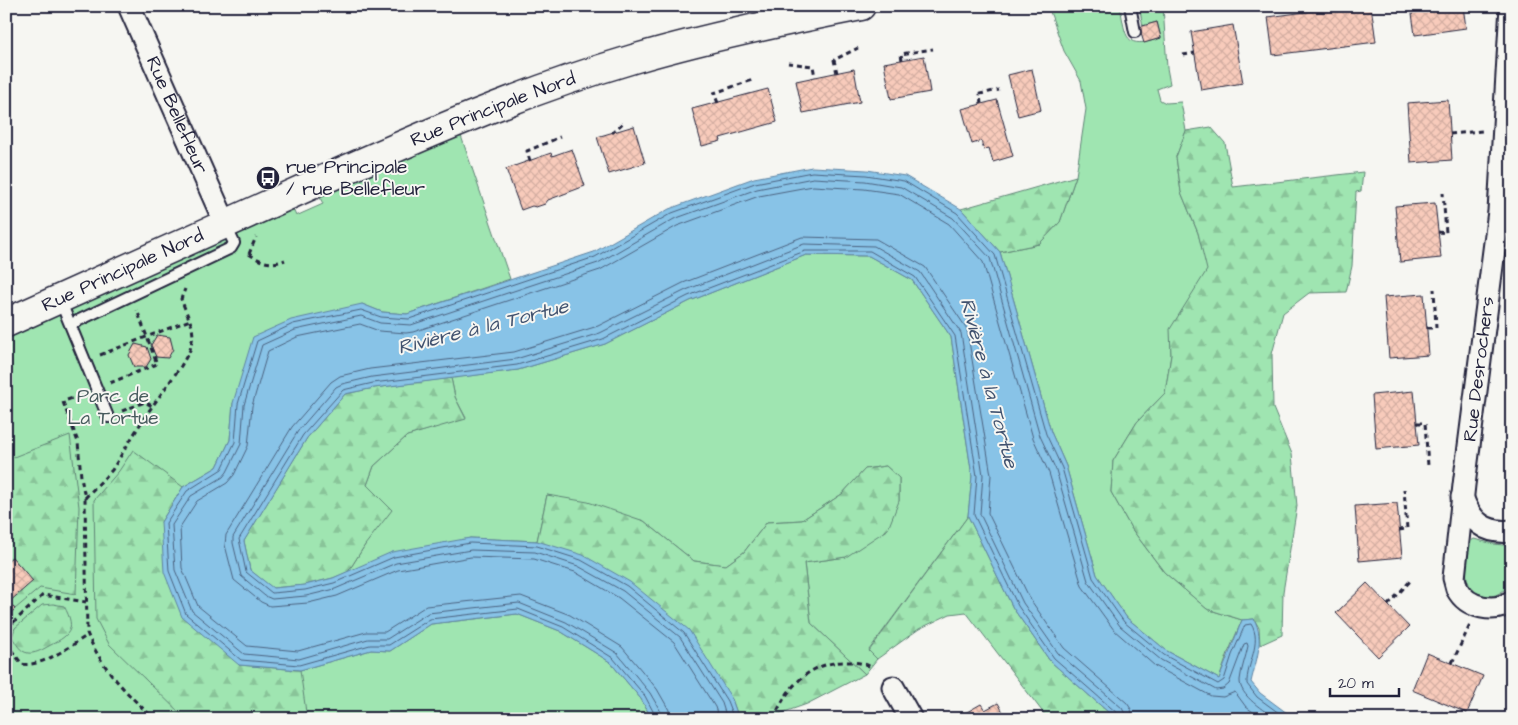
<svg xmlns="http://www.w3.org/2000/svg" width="1518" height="725" font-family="'Architects Daughter',sans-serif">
<defs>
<pattern id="forest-firs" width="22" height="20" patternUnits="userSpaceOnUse" patternTransform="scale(1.25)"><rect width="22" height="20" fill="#9fe5b1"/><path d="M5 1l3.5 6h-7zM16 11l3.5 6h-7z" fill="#89c499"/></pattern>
<pattern id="building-cross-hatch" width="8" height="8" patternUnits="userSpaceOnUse" patternTransform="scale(1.25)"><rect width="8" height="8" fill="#f8cbbb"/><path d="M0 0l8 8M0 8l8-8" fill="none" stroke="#d4aea2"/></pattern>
</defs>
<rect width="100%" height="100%" fill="#f6f6f2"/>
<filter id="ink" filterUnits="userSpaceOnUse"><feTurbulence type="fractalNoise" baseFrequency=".02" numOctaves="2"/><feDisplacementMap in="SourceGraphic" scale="10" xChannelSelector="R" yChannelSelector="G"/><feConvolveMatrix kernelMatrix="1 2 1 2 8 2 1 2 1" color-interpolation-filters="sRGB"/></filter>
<g filter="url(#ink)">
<g fill="#9fe5b1" stroke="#608476">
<path d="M1048,6H1120C1126,38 1124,50 1161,38L1157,22L1143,26L1139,6H1163L1167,68L1170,84L1157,89L1160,100L1166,103L1181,102L1186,131L1176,157L1181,192L1198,233L1208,270L1171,329V355L1165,393L1137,422L1113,461L1111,492L1131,528L1164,572L1207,609L1242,620L1228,653L1219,679L1167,651L1127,618L1097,575L1066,466L1051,432L1000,252L1039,244L1060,222L1076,176L1086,109L1081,81L1064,51Z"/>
<path d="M460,133L510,279L407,314L382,312L362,304L233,403L230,440L217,467L183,487L300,670L371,650L390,651L431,624L517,614L560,631L610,662L641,699L652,719H6V337L217,243L292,207L296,216L323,204L319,195Z"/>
<path d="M806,255L869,256L912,280L951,337L972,476L968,516L869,650L877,659L865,674L811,623L804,563L846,557L899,501V478L886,466L865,469L842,494L802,520L767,522L744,552L726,565L694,561L644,521L547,495L537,541L470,538L348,572L365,545L367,485L374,466L407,436L466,418L455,397L451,378L518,370L605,344L690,301Z"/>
<path d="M1474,539L1494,544L1512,546V583C1502,592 1494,600 1480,594C1459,586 1468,558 1471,541Z"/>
</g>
<g fill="url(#forest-firs)" stroke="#608476">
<path d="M1211,127L1225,143L1233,187L1363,172L1361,191L1356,192L1352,266L1346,292L1309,293L1283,313L1272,354L1273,408L1292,454L1297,506L1283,592L1282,635L1260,645L1259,628L1254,619L1242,620L1207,609L1164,572L1131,528L1111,492L1113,461L1137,422L1165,393L1171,355L1170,329L1207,270L1198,233L1181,192L1176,157L1186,131Z"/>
<path d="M1076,176L1060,222L1039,244L1000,252L961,209Z"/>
<path d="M451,378L455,397L466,419L407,436L374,466L367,485L392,510L365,545L348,572L333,578L305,585L272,588L250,570L244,541L307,438L345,394L374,388Z"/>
<path d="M70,435L79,507L76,594L40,588L15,609L9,602L32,581L12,557L6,562V460Z"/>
<path d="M133,450L183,487L161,522L239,665L300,670L307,719H186L109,644L96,619L94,500L119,471Z"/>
<path d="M886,466L899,478V501L888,529L846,557L804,563L811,623L865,674L807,704L765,719H739L732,699L537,541L547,495L588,502L644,521L694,561L726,565L744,552L767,522L802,520L842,494L865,469Z"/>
<path d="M968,516L1013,608L1050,661L1116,719H1048L966,612L950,614L919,629L877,659L869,651Z"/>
<path d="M53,604L64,606C78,631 68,636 47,647C42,650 34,654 28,653C20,652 16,643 12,637L15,628L42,605Z"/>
</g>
<path fill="#88c3e7" stroke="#5f83a2" d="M812,167L867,170L905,176L961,209L1000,252L1051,432L1066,466L1097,575L1127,618L1167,651L1219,679L1242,620L1254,619C1265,640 1256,660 1251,682L1260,693L1295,719H1116L1050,661L1013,608L968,516L972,476L951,337L912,280L869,256L806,255L690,301L605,344L518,370L374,388L345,394L307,438L244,541L250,570L273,588L305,585L333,578L392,552L470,538L537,541L583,555L630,582L689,630L732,699L739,719H652L641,699L610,662L560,631L517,614L431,624L390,651L371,650L300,670L239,665L182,617L164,572L161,522L183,487L217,467L230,440L233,403L253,337L291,320L362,304L382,312L407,314L594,252L669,209L754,178Z"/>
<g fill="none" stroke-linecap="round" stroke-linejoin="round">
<g stroke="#4b6280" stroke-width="1">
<path d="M656,719L655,715L645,696L613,658L563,627L518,609L430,619L389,645H370L299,665L241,660L186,614L169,571L166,523L187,491L222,469L235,442L238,404L257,341L293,324L361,310L381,317L409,319L595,257L672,213L755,183L812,172L866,175L904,181L957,213L995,255L1046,434L1062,468L1093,578L1124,622L1164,655L1218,684L1224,680L1232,655L1245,625L1251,624C1263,643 1246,664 1247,684L1257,697L1287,719"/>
<path d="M662,719L661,712L650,693L617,653L566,622L519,603L428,613L387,639H368L299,659L244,654L192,611L175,570L172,525L191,496L223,477L227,472L241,444L244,405L262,345L295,330L361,316L380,323L411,325L598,263L674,219L757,189L813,178L865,181L901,187L953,218L990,258L1040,436L1056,470L1088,581L1120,626L1161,660L1216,690L1223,689L1229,684L1244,644L1247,643L1248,646C1246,657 1241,669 1240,680C1239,696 1265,711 1276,719"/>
<path d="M670,719L669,710L657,689L622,647L570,615L521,596L426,606L385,632H366L298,651L247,646L198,606L182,568L180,527L197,501L227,483L234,475L248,446L252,406L268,351L297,337L360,324L379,331L406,333L413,332L600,270L677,226L759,196L813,186L864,189L899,194L949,224L983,262L1033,438L1049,473L1082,586L1114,630L1155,666L1211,696L1223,697L1235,692L1246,707L1263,719"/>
<path d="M719,719L715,707L674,642L619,598L575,572L534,559L471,557L398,570L337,596L308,603L270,606L261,602L234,580L225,545L226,535L292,427L331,382L340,376L370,369L514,352L598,326L683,283L802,237L876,239L925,267L967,329L991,475L988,513L1030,599L1064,648L1127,703L1131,709L1133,719"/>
<path d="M727,719L722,703L680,637L623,591L578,566L535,552L471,550L396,563L335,589L306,596L272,599L265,596L241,576L233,543V537L298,431L336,387L342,384L372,377L516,359L600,333L686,290L804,244L874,246L920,272L961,333L983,475L980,514L1023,603L1058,653L1122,708L1125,714L1126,719"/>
<path d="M734,719L727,701L684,633L627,586L581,560L537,546L470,543L394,557L334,583L305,590L272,593L246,572L239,539L303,435L343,390L373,383L517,365L603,339L688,296L805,251H870L915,277L955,336L977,476L974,515L1018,606L1054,658L1117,713L1119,719"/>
</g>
</g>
<g fill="url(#building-cross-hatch)" stroke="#22223b">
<path d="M1371,6L1376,42L1273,55L1268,17L1351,6Z"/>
<path d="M1411,6H1463L1466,28L1415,35Z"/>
<path d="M1157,22L1161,38L1144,43L1139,27Z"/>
<path d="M1233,25L1243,83L1201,90L1191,32Z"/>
<path d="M924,56L930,92L891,99L884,63Z"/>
<path d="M854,69L860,102L803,113L796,81Z"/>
<path d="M1032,69L1041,110L1018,116L1008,75Z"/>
<path d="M768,89L777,122L720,138L721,141L702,146L692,109Z"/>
<path d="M997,100L1013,156L993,162L989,148L984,150L981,141L972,144L962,109Z"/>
<path d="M1448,100L1452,160L1411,163L1407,103Z"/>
<path d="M634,126L645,163L609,174L597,137Z"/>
<path d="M572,149L585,186L548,200L545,204L536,207L532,206L521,210L506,169L551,153L552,156Z"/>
<path d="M1435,203L1441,258L1400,262L1395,206Z"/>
<path d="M1424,294L1429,355L1389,358L1384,297Z"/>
<path d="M157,335L170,337L173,349L168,358L156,357L151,345Z"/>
<path d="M135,344L147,347L151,359L146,367H134L129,355Z"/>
<path d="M1414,391L1419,445L1376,449L1372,395Z"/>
<path d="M1397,503L1402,557L1359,561L1355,506Z"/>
<path d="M12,557L33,581L9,602L15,609L6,617V562Z"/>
<path d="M1367,583L1409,627L1378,657L1336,613Z"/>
<path d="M1427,653L1483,676L1467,713L1412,690Z"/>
<path d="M998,703L1007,719H962L960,716L981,704L985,710Z"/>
</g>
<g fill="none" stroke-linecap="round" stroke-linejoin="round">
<g stroke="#22223b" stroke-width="14">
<g id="lane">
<path d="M1130,6L1135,32"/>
<path d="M60,300L108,417"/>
<path d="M71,324L231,248L234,243L225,224"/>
</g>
</g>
<g stroke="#22223b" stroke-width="25">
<g id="street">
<path id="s1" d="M129,6L225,223"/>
<path d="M1511,6L1499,211L1464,485L1454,578C1455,581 1456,586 1457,589C1467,608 1495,614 1512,601"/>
<path d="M1462,497C1471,521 1484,534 1512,531"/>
<path d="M893,687L911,719"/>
</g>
</g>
<g stroke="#22223b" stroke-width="31">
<g id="secondary">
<path id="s2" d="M6,323C109,276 212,229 316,183C419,137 524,91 633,59C708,37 784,21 861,6"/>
</g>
</g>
<g stroke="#22223b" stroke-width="3" stroke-dasharray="5 4" stroke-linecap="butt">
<path d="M1292,6V14"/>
<path d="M1346,6V7"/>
<path d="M1257,9L1271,6"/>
<path d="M1183,55L1195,53"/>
<path d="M902,60L901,54L933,49"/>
<path d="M788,63L813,66L815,77"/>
<path d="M837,73L834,60L858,48"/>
<path d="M718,103L714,93L753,80"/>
<path d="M981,104L980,94L999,90"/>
<path d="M612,133L625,121"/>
<path d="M1450,134L1482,131"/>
<path d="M530,161L527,151L560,137"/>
<path d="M1438,232L1446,233L1443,193"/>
<path d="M249,254L256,237"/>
<path d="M249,254C261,262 271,266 285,260"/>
<path d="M1427,328H1436L1434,289"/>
<path d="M100,355L190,320"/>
<path d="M110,383L157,364L137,310"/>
<path d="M67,400L81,395"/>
<path d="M63,402L78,442L81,477L85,498L87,633C100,666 128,696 155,719"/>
<path d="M122,411L145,402L152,406"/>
<path d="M1417,423H1425L1428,466"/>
<path d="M85,498L112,470L144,418L181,366L190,350L193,336L192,326L181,299L185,289"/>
<path d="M1399,530L1407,529L1404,489"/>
<path d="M1388,605L1412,579"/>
<path d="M6,629L43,595L86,602"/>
<path d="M6,643L22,664C41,668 72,645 88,635"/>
<path d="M1452,663L1470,625"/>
<path d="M774,719C786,687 811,661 847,662C856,662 865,663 873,668"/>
</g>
<use href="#lane" stroke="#f6f6f2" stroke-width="10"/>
<use href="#street" stroke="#f6f6f2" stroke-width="21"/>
<use href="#secondary" stroke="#f6f6f2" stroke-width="28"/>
</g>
</g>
<defs>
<g id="bus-disc" transform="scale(1.25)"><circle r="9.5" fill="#22223b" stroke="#f6f6f2"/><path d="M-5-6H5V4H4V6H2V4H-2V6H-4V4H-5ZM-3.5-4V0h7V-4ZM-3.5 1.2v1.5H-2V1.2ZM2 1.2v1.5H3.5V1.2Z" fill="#fff"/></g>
</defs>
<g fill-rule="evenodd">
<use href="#bus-disc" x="268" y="178"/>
</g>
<g text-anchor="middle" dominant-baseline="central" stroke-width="4" stroke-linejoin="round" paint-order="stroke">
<g font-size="19" fill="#22223b" stroke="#f6f6f2">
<text stroke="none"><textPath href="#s2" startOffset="532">Rue Principale Nord</textPath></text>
<text stroke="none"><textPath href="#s1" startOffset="119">Rue Bellefleur</textPath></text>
<text stroke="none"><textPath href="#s2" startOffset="128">Rue Principale Nord</textPath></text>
<text transform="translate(1479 369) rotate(-83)">Rue Desrochers</text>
</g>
<g font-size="19" fill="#22223b" stroke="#f6f6f2" text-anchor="start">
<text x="286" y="167">rue Principale<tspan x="286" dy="22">/ rue Bellefleur</tspan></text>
</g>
<g font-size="19" fill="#485c5e" stroke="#f6f6f2">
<text x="113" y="396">Parc de<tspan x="113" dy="22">La Tortue</tspan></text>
</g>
<g font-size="20" font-style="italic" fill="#41526f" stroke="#f6f6f2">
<text transform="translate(483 327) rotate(-14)">Rivière à la Tortue</text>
<text transform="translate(989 383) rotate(75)">Rivière à la Tortue</text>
</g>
</g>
<rect width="1518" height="725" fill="none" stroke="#f6f6f2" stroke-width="25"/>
<rect x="12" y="12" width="1493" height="700" fill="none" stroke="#22223b" stroke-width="2" filter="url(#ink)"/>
<path d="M1330 688v8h69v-8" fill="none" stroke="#22223b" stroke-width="2.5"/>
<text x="1338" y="688" font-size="15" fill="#22223b" stroke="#f6f6f2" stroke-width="4" paint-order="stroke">20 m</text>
</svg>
